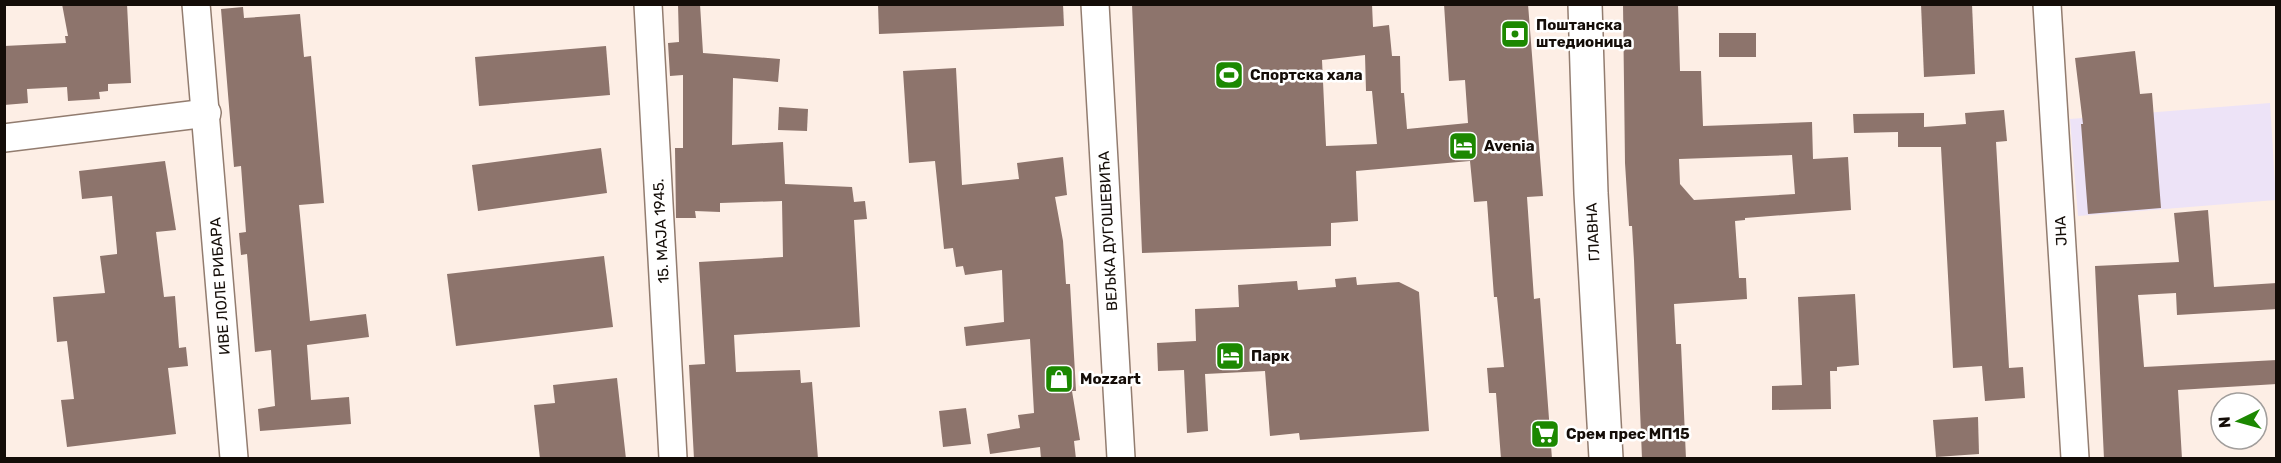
<svg xmlns="http://www.w3.org/2000/svg" width="2281" height="463" font-family="Rubik,sans-serif">
<rect width="100%" height="100%" fill="#fdeee5"/>
<path fill="#ede3f7" d="M2270,103L2276,200L2078,216L2070,119Z"/>
<g fill="#8d746c" fill-rule="evenodd">
<path d="M62,4H127L131,83L108,84V91L99,92L100,99L68,101L67,87L27,89L28,103L4,105V46L66,43L65,36H68Z"/>
<path d="M678,4H700L703,53L780,59L778,82L733,78L732,145L783,142L785,184L852,187L854,202L865,201L867,219L854,220L860,327L734,335L736,372L800,370L801,383L812,382L818,459H694L689,365L705,364L699,262L783,257L782,201L720,203V212L695,211L696,218H676L675,148H683V75L670,76L668,43L679,42Z"/>
<path d="M878,4H1063L1064,26L879,34Z"/>
<path d="M1132,4H1372L1373,27L1389,25L1392,56H1400L1401,93H1404L1407,129L1468,123L1465,80L1449,81L1444,4H1528L1543,196L1527,197L1534,299L1540,298L1552,459H1501L1496,393H1489L1487,368L1504,367L1497,297H1494L1487,201L1474,202L1470,161L1356,171L1358,221L1331,223V246L1142,253ZM1365,55L1366,91H1372L1377,144L1326,146L1322,60Z"/>
<path d="M1623,4H1678L1680,71H1701L1703,126L1812,122L1813,159L1848,157L1851,210L1745,218V220L1735,221L1739,278H1746L1747,299L1674,304L1676,344H1681L1686,459H1642L1634,260L1632,226H1629L1625,163ZM1792,155L1795,194L1694,200L1680,184L1679,159Z"/>
<path d="M1921,4H1972L1975,74L1924,77Z"/>
<path d="M243,7L244,18L300,14L304,57L311,56L324,203L299,205L310,321L366,314L369,337L307,345L311,400L349,397L351,424L260,431L258,409L275,406L271,350L255,352L247,254L241,255L239,233L246,232L241,166L234,167L221,9Z"/>
<rect x="1719" y="33" width="37" height="24"/>
<path d="M606,46L610,95L479,106L475,57Z"/>
<path d="M2135,51L2140,94L2152,93L2161,208L2088,214L2081,124H2083L2075,58Z"/>
<path d="M956,68L962,185L1019,179L1017,163L1063,157L1067,195L1055,197L1063,241L1066,284H1070L1076,391H1072L1080,440L1074,441L1076,459H1041L1040,447L990,454L987,434L1020,428L1018,415L1034,413L1030,339L966,346L964,327L1004,322L1002,270L965,275L963,266L956,267L953,248L944,249L935,161L909,163L903,71Z"/>
<path d="M779,107L808,109L807,131L778,130Z"/>
<path d="M2004,110L2007,141L1996,142L2009,368L2023,367L2025,398L1985,401L1982,366L1953,368L1941,147H1898V132L1854,133L1853,114L1924,113V127L1966,124L1965,113Z"/>
<path d="M601,148L607,193L478,211L472,165Z"/>
<path d="M165,161L176,230L156,232L164,297L175,296L179,348L186,347L188,366L168,368L176,434L67,447L61,400L74,399L67,341L57,342L53,297L105,293L100,256L117,254V251L112,196L82,199L79,171Z"/>
<path d="M2208,210L2214,287L2277,283V309L2177,315L2176,293L2138,295L2144,367L2277,360V384L2178,390L2182,459H2104L2095,266L2179,262L2174,213Z"/>
<path d="M604,256L613,327L456,346L447,274Z"/>
<path d="M1356,277L1357,285L1399,282L1419,292L1429,431L1300,440L1299,433L1270,436L1265,371L1205,374L1208,431L1187,433L1184,370L1158,371L1157,343L1196,341L1195,309L1239,307L1238,285L1297,281L1298,290L1336,287L1335,279Z"/>
<path d="M1855,294L1859,365L1837,367V371H1830L1831,409L1772,410V386L1802,385L1798,297Z"/>
<path d="M617,378L626,459H540L534,405L555,403L553,385Z"/>
<path d="M966,408L971,444L943,447L939,411Z"/>
<path d="M1978,417L1979,454L1936,457L1933,420Z"/>
</g>
<g fill="none" stroke-linecap="round" stroke-linejoin="round">
<g stroke="#927c6f" stroke-width="30">
<g id="minor">
<path d="M196,4L234,458"/>
<path d="M648,4L673,458"/>
<path d="M1095,4L1121,458"/>
<path d="M2047,4L2075,458"/>
<path d="M4,138L207,113"/>
</g>
</g>
<g stroke="#927c6f" stroke-width="36">
<path id="major" d="M1585,4L1591,193L1606,458"/>
</g>
<use href="#minor" stroke="#fff" stroke-width="27"/>
<use href="#major" stroke="#fff" stroke-width="33"/>
</g>
<defs>
<g id="bank-square" transform="scale(1.5)"><rect x="-9" y="-9" width="18" height="18" rx="4" fill="#1c8801" stroke="#fff"/><path d="M-6-4H6V4H-6ZM0-2.3a2.3 2.3 0 1 0 0 4.6a2.3 2.3 0 1 0 0-4.6Z" fill="#fff"/></g>
<g id="stadium-square" transform="scale(1.5)"><rect x="-9" y="-9" width="18" height="18" rx="4" fill="#1c8801" stroke="#fff"/><path d="M0-5a6.5 5 0 1 0 0 10a6.5 5 0 1 0 0-10ZM-3.5-1.8h7v3.6h-7Z" fill="#fff"/></g>
<g id="hotel-square" transform="scale(1.5)"><rect x="-9" y="-9" width="18" height="18" rx="4" fill="#1c8801" stroke="#fff"/><path d="M-6-4.5h1.5V1H6V5H4.5V3h-9V5H-6ZM-4 0a1.8 1.8 0 1 1 3.6 0ZM.5 0V-2.5h3Q6-2.5 6 0Z" fill="#fff"/></g>
<g id="shop-square" transform="scale(1.5)"><rect x="-9" y="-9" width="18" height="18" rx="4" fill="#1c8801" stroke="#fff"/><path d="M-5-2.5h2.3a2.7 3.5 0 0 1 5.4 0H5L5.5 6h-11ZM-1.5-2.5h3a1.5 2.3 0 0 0-3 0Z" fill="#fff"/></g>
<g id="supermarket-square" transform="scale(1.5)"><rect x="-9" y="-9" width="18" height="18" rx="4" fill="#1c8801" stroke="#fff"/><path d="M-6-5.5h2.5l.6 2H6L4.5 2H-2.5L-4.4-4H-6ZM-1.5 3.2a1.3 1.3 0 1 0 .1 0ZM3 3.2a1.3 1.3 0 1 0 .1 0Z" fill="#fff"/></g>
</defs>
<g fill-rule="evenodd">
<use href="#bank-square" x="1515" y="34"/>
<use href="#stadium-square" x="1229" y="75"/>
<use href="#hotel-square" x="1463" y="146"/>
<use href="#hotel-square" x="1230" y="356"/>
<use href="#shop-square" x="1059" y="379"/>
<use href="#supermarket-square" x="1545" y="434"/>
</g>
<g text-anchor="middle" dominant-baseline="central" stroke-width="5" stroke-linejoin="round" paint-order="stroke">
<g font-size="15" font-weight="bold" fill="#140d08" stroke="#fff" text-anchor="start">
<text x="1536" y="25">Поштанска<tspan x="1536" dy="17">штедионица</tspan></text>
<text x="1250" y="75">Спортска хала</text>
<text x="1484" y="146">Avenia</text>
<text x="1251" y="356">Парк</text>
<text x="1080" y="379">Mozzart</text>
<text x="1566" y="434">Срем прес МП15</text>
</g>
<g font-size="15" fill="#140d08" stroke="#fff">
<text transform="translate(661 231) rotate(-93)">15. МАЈА 1945.</text>
<text transform="translate(1108 231) rotate(-93)">ВЕЉКА ДУГОШЕВИЋА</text>
<text transform="translate(2061 231) rotate(-93)">ЈНА</text>
<text transform="translate(1593 232) rotate(-93)">ГЛАВНА</text>
<text transform="translate(220 286) rotate(-94)">ИВЕ ЛОЛЕ РИБАРА</text>
</g>
</g>
<rect width="2281" height="463" fill="none" stroke="#140d08" stroke-width="12"/>
<g transform="translate(2239 421) rotate(265)"><circle r="28" fill="#ffffff" stroke="#a19e9c" stroke-width="1.5"/>
<path d="M0-4.5L10 22L0 15L-10 22Z" fill="#1c8801"/>
<text y="-9" font-size="16" font-weight="bold" text-anchor="middle" fill="#140d08">N</text>
</g>
</svg>
